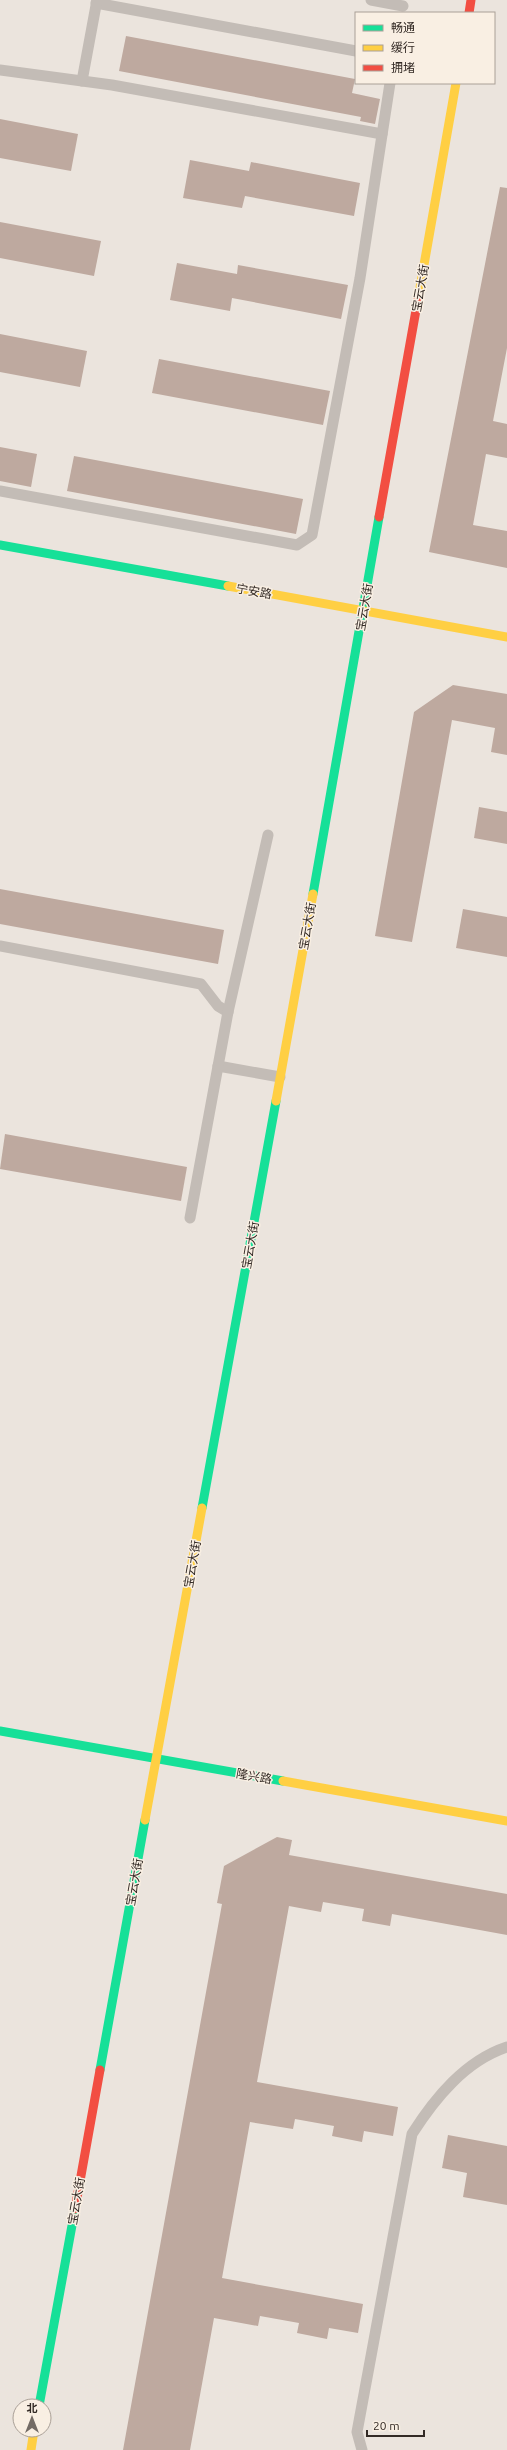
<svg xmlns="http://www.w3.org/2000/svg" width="507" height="2450" font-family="Ubuntu,'Noto Sans SC',sans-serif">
<rect width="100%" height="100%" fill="#ebe4dd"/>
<g fill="#bea99f">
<path d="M126,36L355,79L352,93L380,99L375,124L360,121L361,117L119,71Z"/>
<path d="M0,119L78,134L71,171L0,158Z"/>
<path d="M190,160L249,171L251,162L360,183L354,216L245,196L242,208L183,198Z"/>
<path d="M500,187L507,188V348L493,421L507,424V458L486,454L473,525L507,531V568L429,552Z"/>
<path d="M0,222L101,241L94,276L0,258Z"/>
<path d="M177,263L237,274L238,265L348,285L341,319L232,298L230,311L170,300Z"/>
<path d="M0,334L87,351L80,387L0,372Z"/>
<path d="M159,359L330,391L323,425L152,393Z"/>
<path d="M0,447L37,454L31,487L0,481Z"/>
<path d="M74,456L303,499L296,534L67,491Z"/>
<path d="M453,685L507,694V755L491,752L495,728L452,720L412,942L375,936L414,712Z"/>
<path d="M479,807L507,812V844L474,838Z"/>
<path d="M0,889L224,930L218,964L0,924Z"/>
<path d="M463,909L507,917V957L456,948Z"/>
<path d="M5,1134L187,1167L181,1201L0,1169Z"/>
<path d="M277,1837L292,1840L289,1855L507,1894V1935L392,1914L390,1926L362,1921L364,1909L323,1902L321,1912L289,1906L257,2082L398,2107L393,2136L364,2131L362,2142L332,2136L334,2126L295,2119L293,2129L250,2122L222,2278L363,2304L358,2333L329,2328L327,2339L297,2333L299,2323L260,2316L258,2326L214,2318L190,2450H123L222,1904L217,1903L224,1866Z"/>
<path d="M448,2135L507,2146V2205L463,2197L467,2173L442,2168Z"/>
</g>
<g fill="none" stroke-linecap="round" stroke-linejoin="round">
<g stroke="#c3bcb6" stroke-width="11">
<path d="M371,0L403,6"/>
<path d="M96,3L356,51"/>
<path d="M0,70L112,85L382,134"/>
<path d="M82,81L97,0"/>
<path d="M0,491L297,545L312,535L360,278L390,83"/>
<path d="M0,946L201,984L218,1006L228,1012"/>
<path d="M218,1066L280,1077"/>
<path d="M190,1218L228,1012L268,835"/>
<path d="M362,2450L357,2432L412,2134C435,2098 465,2061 507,2047"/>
</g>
<g stroke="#16e098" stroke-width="9">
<path d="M0,545L228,586"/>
<path d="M313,894L379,517"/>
<path d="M202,1508L276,1101"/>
<path d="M0,1731L283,1781"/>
<path d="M100,2070L145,1820"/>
<path d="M39,2406L75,2209"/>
</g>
<g stroke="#ffcf43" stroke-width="9">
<path d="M418,299L456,83"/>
<path d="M228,586L507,637"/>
<path d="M276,1101L313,894"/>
<path d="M283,1781L507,1821"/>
<path d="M145,1820L202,1508"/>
<path d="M31,2450L34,2430"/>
</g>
<g stroke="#f24e42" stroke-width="9">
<path d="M469,13L471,0"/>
<path d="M379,517L418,299"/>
<path d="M75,2209L100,2070"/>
</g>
</g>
<g text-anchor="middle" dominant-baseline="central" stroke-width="3" stroke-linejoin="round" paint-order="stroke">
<g font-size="12" fill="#332a25" stroke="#f9efe3">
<text transform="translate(420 288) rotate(-80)">宝云大街</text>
<text transform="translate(254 591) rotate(10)">宁安路</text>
<text transform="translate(364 607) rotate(-80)">宝云大街</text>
<text transform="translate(307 926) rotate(-80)">宝云大街</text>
<text transform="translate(250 1245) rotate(-80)">宝云大街</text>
<text transform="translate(192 1564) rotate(-80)">宝云大街</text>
<text transform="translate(254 1776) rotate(10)">隆兴路</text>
<text transform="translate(134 1882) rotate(-80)">宝云大街</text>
<text transform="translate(76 2201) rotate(-80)">宝云大街</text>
</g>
</g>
<rect x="355" y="12" width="140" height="72" fill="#f9efe3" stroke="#aaa097"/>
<rect x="363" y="25" width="20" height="6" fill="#16e098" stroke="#aaa097"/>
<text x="391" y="32" font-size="12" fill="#332a25">畅通</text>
<rect x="363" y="45" width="20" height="6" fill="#ffcf43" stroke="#aaa097"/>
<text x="391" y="52" font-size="12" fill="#332a25">缓行</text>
<rect x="363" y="65" width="20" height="6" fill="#f24e42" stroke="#aaa097"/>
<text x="391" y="72" font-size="12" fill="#332a25">拥堵</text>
<g transform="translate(32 2418)"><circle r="19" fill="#f9efe3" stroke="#aaa097"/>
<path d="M0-3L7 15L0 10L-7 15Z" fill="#736b65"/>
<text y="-6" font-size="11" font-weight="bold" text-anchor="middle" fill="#332a25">北</text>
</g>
<path d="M367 2430v6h57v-6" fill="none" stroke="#332a25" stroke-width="2"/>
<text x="373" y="2430" font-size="12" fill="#332a25" stroke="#f9efe3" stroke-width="3" paint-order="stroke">20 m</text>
</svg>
